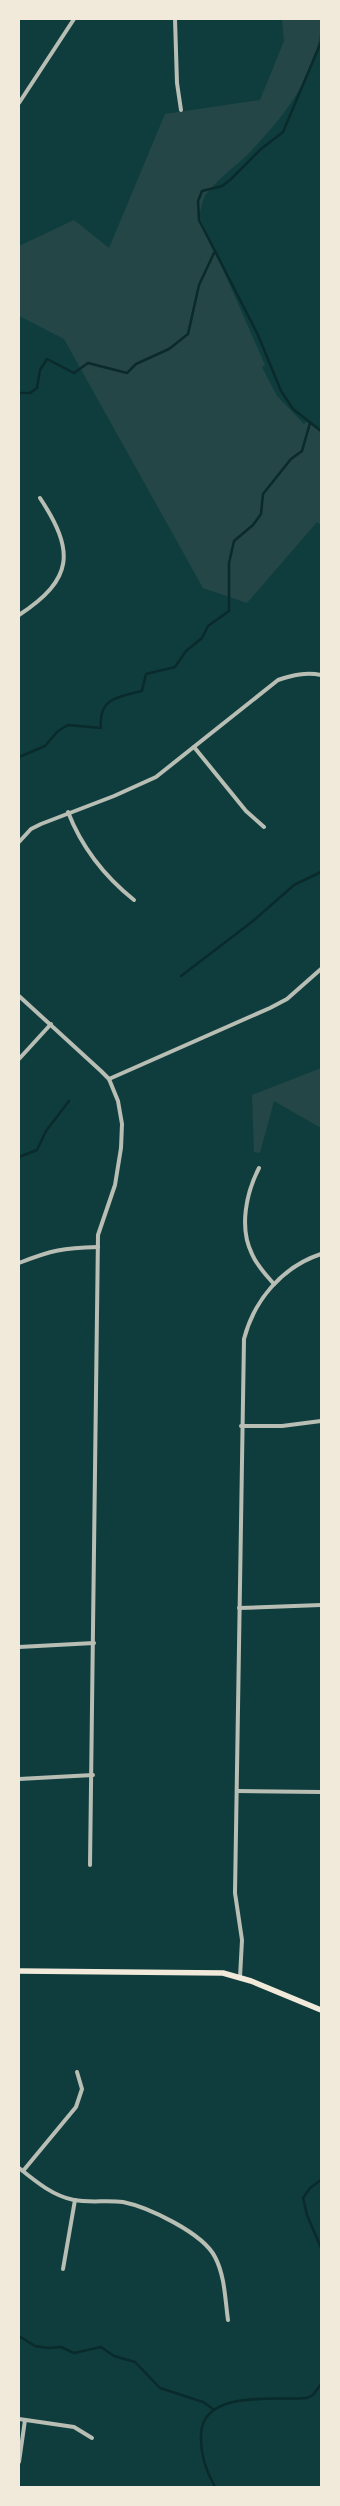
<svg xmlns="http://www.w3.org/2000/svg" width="340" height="2506" font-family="Overpass,sans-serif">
<rect width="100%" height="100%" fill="#0f3d3e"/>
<g fill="#244646">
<path d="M282,19H321C321,72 281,121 245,157C236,165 208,188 204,198C202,203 201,210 199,215L265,365L262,367L277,396L304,424L309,420L321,431V525L317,522L247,603L203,588L64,339L19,316V246L74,220L109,248L165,114L260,100L284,41Z"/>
<path d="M321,1068V1128L274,1101L260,1153L254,1152L252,1095Z"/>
</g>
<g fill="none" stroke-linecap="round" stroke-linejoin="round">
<g stroke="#0a2a2b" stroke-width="2.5">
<path d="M321,42L283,132L261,149L230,180L222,186L202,191L198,201L199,220L258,335L281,391L293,409L321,431"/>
<path d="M19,393H30L37,388L40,370L47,359L74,373L88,363L127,373L136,364L169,349L188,334L199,285L214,253"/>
<path d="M19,757L45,746L58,731L68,725L101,728C98,698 118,697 142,691L146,674L175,667L186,651L202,638L208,626L229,611V563L234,541L253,525L261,514L263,494L291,459L302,451L310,423"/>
<path d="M181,976L253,921L294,885L321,872"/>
<path d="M19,1157L37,1150L46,1131L69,1101"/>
<path d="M321,2180L310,2188L303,2198L307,2215L321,2248"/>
<path d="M19,2336L35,2346L48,2348L61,2347L74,2353L101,2347L114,2356L135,2362L160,2388L203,2402L213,2409"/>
<path d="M215,2487C206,2471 200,2453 201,2435C202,2389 275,2401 307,2398L313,2395L321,2384"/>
</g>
<g stroke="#b8beb3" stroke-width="4">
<path d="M175,19L177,83L181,110"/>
<path d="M19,103L74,19"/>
<path d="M19,615C74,579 75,551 40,498"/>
<path d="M194,747L246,811L264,827"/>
<path d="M68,812C82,848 104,876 134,900"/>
<path d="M19,842L31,829L41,824L114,796L156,777L278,680C293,675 306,672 321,675"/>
<path d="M19,996L101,1071L109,1079L118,1101L122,1124L121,1148L115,1185L98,1235L90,1865"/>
<path d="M19,1059L51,1024"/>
<path d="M109,1079L270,1008L287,999L321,969"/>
<path d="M259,1168C246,1193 239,1228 252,1254C257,1266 266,1275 274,1284"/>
<path d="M19,1263C52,1250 63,1248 98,1247"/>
<path d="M241,1426H282L321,1421"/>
<path d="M239,1608L321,1605"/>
<path d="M19,1647L94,1643"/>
<path d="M19,1779L93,1775"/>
<path d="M237,1791L321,1792"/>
<path d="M240,1977L242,1940L235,1893L244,1339C254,1300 282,1267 321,1254"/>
<path d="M19,2168C35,2181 53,2196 74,2200C89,2203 107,2200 123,2202C148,2207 203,2233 215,2257C225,2276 225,2299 228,2320"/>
<path d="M23,2171L76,2107L82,2089L77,2072"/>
<path d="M63,2269L75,2200"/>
<path d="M19,2419L74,2427L92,2438"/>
<path d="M19,2462L25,2420"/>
</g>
<path stroke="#f1e9da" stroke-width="5.5" d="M19,1971L223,1973L251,1981L321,2010"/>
</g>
<rect width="340" height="2506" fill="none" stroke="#f1e9da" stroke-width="40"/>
</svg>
